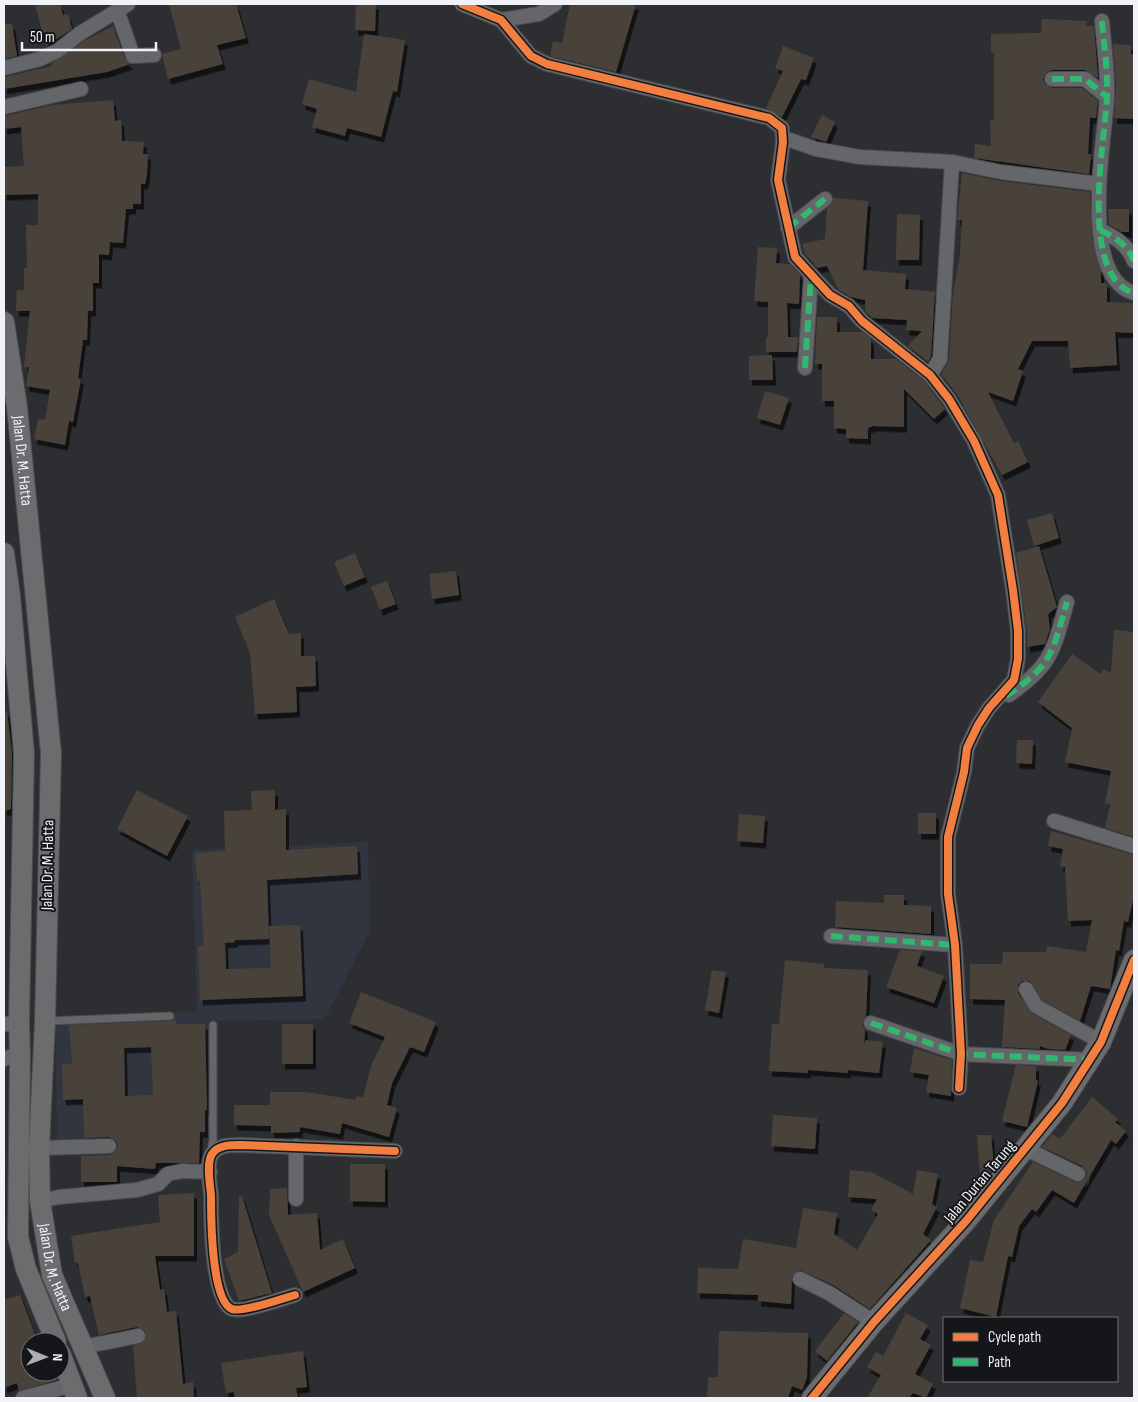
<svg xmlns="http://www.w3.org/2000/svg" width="1138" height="1402" font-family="'Sofia Sans Condensed',sans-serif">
<defs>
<filter id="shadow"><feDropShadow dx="3" dy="5.5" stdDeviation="0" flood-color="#0009"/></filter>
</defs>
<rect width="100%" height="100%" fill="#2d2e32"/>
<path fill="#303540" d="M368,842L370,931L325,1019L208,1021L210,1134L57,1140L55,1018L197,1012L192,850Z"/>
<g fill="#48433b" fill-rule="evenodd" filter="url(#shadow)">
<path d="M35,4H60L63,15L68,14L72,29L46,46Z"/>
<path d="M169,4H236L246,38L217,45L223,64L168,79L162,54L181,49Z"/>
<path d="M356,4H376L375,31L355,30Z"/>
<path d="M570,4H636L616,72L550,56L553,41L562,43Z"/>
<path d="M1042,19L1087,21L1086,26H1094L1098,78L1085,70H1052L1047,72L1043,79L1045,84L1052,88H1082L1098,101L1096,118H1090L1088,154H1091L1089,174L974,158L975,144L991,146L990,120H994V53H991V34L1041,33Z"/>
<path d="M4,24H12L17,56L4,59Z"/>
<path d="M113,26L125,59L130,64L107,72L4,89V77L52,66L51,64L84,41Z"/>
<path d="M364,34L405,40L397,92L393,91L381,137L347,128L345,136L312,127L317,109L302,104L309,79L356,92Z"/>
<path d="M1113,44L1131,45V54H1134V119L1114,118L1116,87Z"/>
<path d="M783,46L814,58L806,80L801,79L782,117L766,108L783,71L775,68Z"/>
<path d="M113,100L115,121L121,120L122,141L144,142L143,154H148L147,175L145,184H141V204H133V209H126L123,243L110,242L109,255L99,254V283H93V311H88L87,340H83L78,378L81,379L73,422L69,421L65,445L34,439L38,419L45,420L50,390L26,386L29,367H24L30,311H16L17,290H24V268H27L26,225H38V194L4,195V167L24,166L21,127L4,129V116L53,105Z"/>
<path d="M822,115L835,122L826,142L811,137Z"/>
<path d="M962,173L1000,181L1090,192L1092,237L1101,271V283H1107V302L1134,303V333L1115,332L1117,365L1070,368L1068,341H1032L1018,369L1023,371L1013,401L988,392L1014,443L1018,441L1028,462L1002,475L958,396L941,374L949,360L953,294L960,255L962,220H957Z"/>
<path d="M834,198L868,201L863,270L906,274L905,289L935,292L931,356L928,362L908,346L922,331L906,330L907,320L872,318L865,311V300L851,297L839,290L827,266L817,268L805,254L802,244L825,239L827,209Z"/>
<path d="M1108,209H1129V232H1122L1109,225Z"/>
<path d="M897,214L920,215L919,260H896Z"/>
<path d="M758,247L777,248L776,263L790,264L800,275L799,304L787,303L788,337H798L797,352H766V337H768V302L754,301Z"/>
<path d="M817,317H837V332H862L871,339V359H896L924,381L945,409L934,419L904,389V427L873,426L868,428V439L846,438V429L834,428V401H822V364H815Z"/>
<path d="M772,355L773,380H749V356Z"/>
<path d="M765,391L789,398L780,425L757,418Z"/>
<path d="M1052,513L1059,538L1034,546L1027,520Z"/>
<path d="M1039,546L1057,607L1048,614L1050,629L1045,644L1027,647V630L1016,553Z"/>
<path d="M355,553L365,577L344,586L334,562Z"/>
<path d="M456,571L459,595L432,599L429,574Z"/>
<path d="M387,581L396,604L380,610L371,587Z"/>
<path d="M274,599L289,634L301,633V656H315L316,686L296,687L297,712L255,714L250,653L235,617Z"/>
<path d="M1114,630L1134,632V837L1105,828L1110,804H1105L1111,771L1065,762L1072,728L1038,702L1072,654L1101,674L1103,669L1111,673Z"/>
<path d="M7,711L12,753L11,809L4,811V712Z"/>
<path d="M1017,740H1033L1032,764L1016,763Z"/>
<path d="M137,790L188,816L167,856L117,829Z"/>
<path d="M275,790V810L286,809V850L357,846L358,874L267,880L269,939L235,940V942L225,943L226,969L271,968L269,926L300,925L303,996L200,1000L198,946H204L200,881H197L195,853L225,851L224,811L252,810L251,791Z"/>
<rect x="918" y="813" width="18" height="21"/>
<path d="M739,814L765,816L763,843L737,841Z"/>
<path d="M1051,831L1134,855V896L1128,922L1124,921L1119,951L1116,950L1110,989L1091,986L1080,1021L1042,1000L1030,981H1022L1018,985V993L1031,1013L1071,1035L1065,1050L1048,1049L1040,1046V1049L1002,1047L1005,1000L970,999V964H1002L1003,952H1046L1047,946L1086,952L1092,920L1068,921L1065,867L1060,866L1063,849L1048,846Z"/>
<path d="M884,895H904V905L931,906V934L835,927L836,901L884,903Z"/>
<path d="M900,950L922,951L917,966L944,976L934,1003L886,987Z"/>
<path d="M785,960L824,964V968L868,970L866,1016L862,1024L865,1029L864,1044L866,1040L883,1042L879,1073L848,1070V1073L808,1070V1073L769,1071L772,1024H779Z"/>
<path d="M712,970L726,972L719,1013L705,1010Z"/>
<path d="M361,992L436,1022L424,1052L410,1047L392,1083L387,1105L397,1108L389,1137L342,1123L340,1134L300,1127V1132L271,1133V1126L234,1125V1105H270V1092H306L356,1100L357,1096L363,1098L371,1066L385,1037L349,1023Z"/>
<path d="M176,1019V1024H205L207,1110H205V1132H200L199,1163H156L155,1169L117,1166V1182H81V1156L110,1155L116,1151L118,1145L116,1141L109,1137L84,1138L83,1099L63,1100L62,1064H72L69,1025L170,1021ZM151,1047L153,1095L125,1096L124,1048Z"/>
<rect x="282" y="1024" width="31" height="40"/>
<path d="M914,1048L952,1060L951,1096L926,1092L929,1075L910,1072Z"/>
<path d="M1016,1065L1036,1066V1080L1038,1081L1027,1127L1002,1121Z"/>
<path d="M1092,1097L1118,1119L1115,1122L1126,1131L1116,1144L1111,1140L1074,1203L1052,1190L1036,1212L1032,1209L1019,1226L1012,1257L1008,1256L996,1317L960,1308L970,1260L983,1262L994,1220L1033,1162L1075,1182L1082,1181L1086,1178L1087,1173L1082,1166L1042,1147L1052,1134L1060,1139Z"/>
<path d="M773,1115L817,1118L815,1149L771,1146Z"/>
<path d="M977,1135H991L994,1168L989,1174L980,1176Z"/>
<path d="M350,1164H385V1202L350,1201Z"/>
<path d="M850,1170L871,1172L913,1194L917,1170L938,1174L932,1204L937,1207L923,1234L931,1240L870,1309L833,1285L800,1270L792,1276L791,1304L758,1301V1295L697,1293L698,1268L738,1269L743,1239L796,1248L803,1208L837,1213L834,1234L857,1250L878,1214L871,1210L877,1199L848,1197Z"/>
<path d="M287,1188L288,1215L317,1213L320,1250L343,1239L355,1268L303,1292L269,1215L270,1189Z"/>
<path d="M194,1193V1256H155L160,1290L164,1289L167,1312L176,1311L183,1384L193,1382L194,1398H137L133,1346L143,1343L146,1334L144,1330L137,1327L99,1335L90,1296L85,1297L78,1263H75L71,1236L160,1222L158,1195Z"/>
<path d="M242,1196L272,1293L239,1301L224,1259L238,1252L239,1197Z"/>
<path d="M20,1295L38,1342H30V1372H54L57,1380L19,1391L17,1383L4,1388V1300Z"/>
<path d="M844,1313L858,1322L827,1361L815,1351Z"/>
<path d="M906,1313L928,1325L920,1339L931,1345L915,1374L933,1384L926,1398L913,1393L909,1398H867L881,1375L867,1367L876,1352L883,1356Z"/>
<path d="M719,1331L808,1333L807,1378L802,1390L792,1386L788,1398H707L708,1377H718Z"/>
<path d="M303,1351L307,1387L296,1388L298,1398H235L234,1392L226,1393L221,1363Z"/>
</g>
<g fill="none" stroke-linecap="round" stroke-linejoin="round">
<g stroke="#4a4b4e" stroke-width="9">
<g id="lane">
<path d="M48,1021L170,1016"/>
<path d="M211,1151L213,1140V1025"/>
</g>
</g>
<g stroke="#4a4b4e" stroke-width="16">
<g id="street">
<path d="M462,4L501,20L531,56L547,64L769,118L782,128L783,142L778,180L795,257L830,295L849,306L862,321L930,375L949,399L974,441L998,495L1013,590L1018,631V659L1014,680L989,708L978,725L967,748L964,772L948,837V894L955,945L961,1054L959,1088"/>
<path d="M117,10L133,56L154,55"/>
<path d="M501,20L539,14L555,4"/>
<path d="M1102,21C1104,46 1108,72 1107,97C1105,140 1078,277 1134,293"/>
<path d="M4,68L40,59L57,51L79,34L128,4"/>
<path d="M1052,79H1085L1107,97"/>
<path d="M4,107L81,89"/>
<path d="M783,142L790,140L816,149L860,157L952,162L1001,172L1099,184"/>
<path d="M788,228L825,199"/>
<path d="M1100,230C1116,238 1127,244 1134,261"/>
<path d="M805,368L811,276"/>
<path d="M930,375L940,359L952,162"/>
<path d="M1009,695C1053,664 1053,651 1067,602"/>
<path d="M1054,821L1134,846"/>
<path d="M831,936L955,945"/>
<path d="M1026,989L1036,1006L1101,1042"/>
<path d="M871,1023L961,1054L1091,1060"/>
<path d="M4,1024H19"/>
<path d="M4,1059L20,1054"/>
<path d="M39,1148L109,1146"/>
<path d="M1026,1149L1078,1174"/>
<path d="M296,1199V1146"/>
<path d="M40,1201L59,1197L137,1190L158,1184L168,1174L182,1171L210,1172"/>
<path d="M800,1279L829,1293L874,1322"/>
<path d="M295,1295C284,1298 242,1313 232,1309C211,1301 211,1215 211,1195C210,1184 206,1163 212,1154C218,1145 230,1145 240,1145L395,1151"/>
<path d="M83,1347L138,1336"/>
<path d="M23,1398L72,1385"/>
</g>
</g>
<g stroke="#4a4b4e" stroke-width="22">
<g id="secondary">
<path id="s1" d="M4,322L17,407L51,753L45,1021L39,1148L40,1201L52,1275L105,1398"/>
<path d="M4,553L10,596L24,753L19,1024L20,1054L18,1237L26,1269L56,1342"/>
<path d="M60,1353L77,1398"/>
<path d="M812,1398L874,1322L966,1221L1062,1103L1101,1042L1134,960"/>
</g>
</g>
<use href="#lane" stroke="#656669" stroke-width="7"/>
<use href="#street" stroke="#656669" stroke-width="14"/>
<use href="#secondary" stroke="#6c6b6d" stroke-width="20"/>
<g stroke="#33b770" stroke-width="6" stroke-dasharray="12 6" stroke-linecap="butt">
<path d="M1102,21C1104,46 1108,72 1107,97C1105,140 1078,277 1134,293"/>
<path d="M1052,79H1085L1107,97"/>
<path d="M788,228L825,199"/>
<path d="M1100,230C1116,238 1127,244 1134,261"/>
<path d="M805,368L811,276"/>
<path d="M1006,696C1052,665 1052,654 1067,602"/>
<path d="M831,936L955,945"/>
<path d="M871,1023L961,1054L1091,1060"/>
</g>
<g stroke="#141619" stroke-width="11">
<g id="cycleway">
<path d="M462,4L501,20L531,56L547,64L769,118L782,128L783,142L778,180L795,257L830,295L849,306L862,321L930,375L949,399L974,441L998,495L1013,590L1018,631V659L1014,680L989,708L978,725L967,748L964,772L948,837V894L955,945L961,1054L959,1088"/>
<path d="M295,1295C284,1298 242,1313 232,1309C211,1301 211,1215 211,1195C210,1184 206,1163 212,1154C218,1145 230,1145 240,1145L395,1151"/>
<path d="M812,1398L874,1322L966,1221L1062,1103L1101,1042L1134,960"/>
</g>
</g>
<use href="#cycleway" stroke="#f27e40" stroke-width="8"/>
</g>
<g text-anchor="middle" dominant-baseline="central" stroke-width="4" stroke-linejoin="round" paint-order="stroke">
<g font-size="16" fill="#f1f3f8" stroke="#141619">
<text stroke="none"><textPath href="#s1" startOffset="140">Jalan Dr. M. Hatta</textPath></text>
<text transform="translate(48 865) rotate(-89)">Jalan Dr. M. Hatta</text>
<text transform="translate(980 1182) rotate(-50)">Jalan Durian Tarung</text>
<text stroke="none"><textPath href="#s1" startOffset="950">Jalan Dr. M. Hatta</textPath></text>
</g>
</g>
<rect width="1138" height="1402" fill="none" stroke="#f1f3f8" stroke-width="10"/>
<rect x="943" y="1317" width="175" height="65" fill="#141619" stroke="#6c6e72"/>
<rect x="953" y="1333" width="25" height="8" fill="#f27e40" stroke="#6c6e72"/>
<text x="988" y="1342" font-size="15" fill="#f1f3f8">Cycle path</text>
<rect x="953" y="1358" width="25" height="8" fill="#33b770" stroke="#6c6e72"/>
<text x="988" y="1367" font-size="15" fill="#f1f3f8">Path</text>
<g transform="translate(45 1357) rotate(91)"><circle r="24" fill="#141619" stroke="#6c6e72"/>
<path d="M0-4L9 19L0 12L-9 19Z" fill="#acaeb3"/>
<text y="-8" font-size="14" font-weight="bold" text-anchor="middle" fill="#f1f3f8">N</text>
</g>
<path d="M22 42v8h134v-8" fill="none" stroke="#f1f3f8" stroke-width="2.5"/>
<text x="30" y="42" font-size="15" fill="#f1f3f8" stroke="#141619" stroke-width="4" paint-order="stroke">50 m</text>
</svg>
